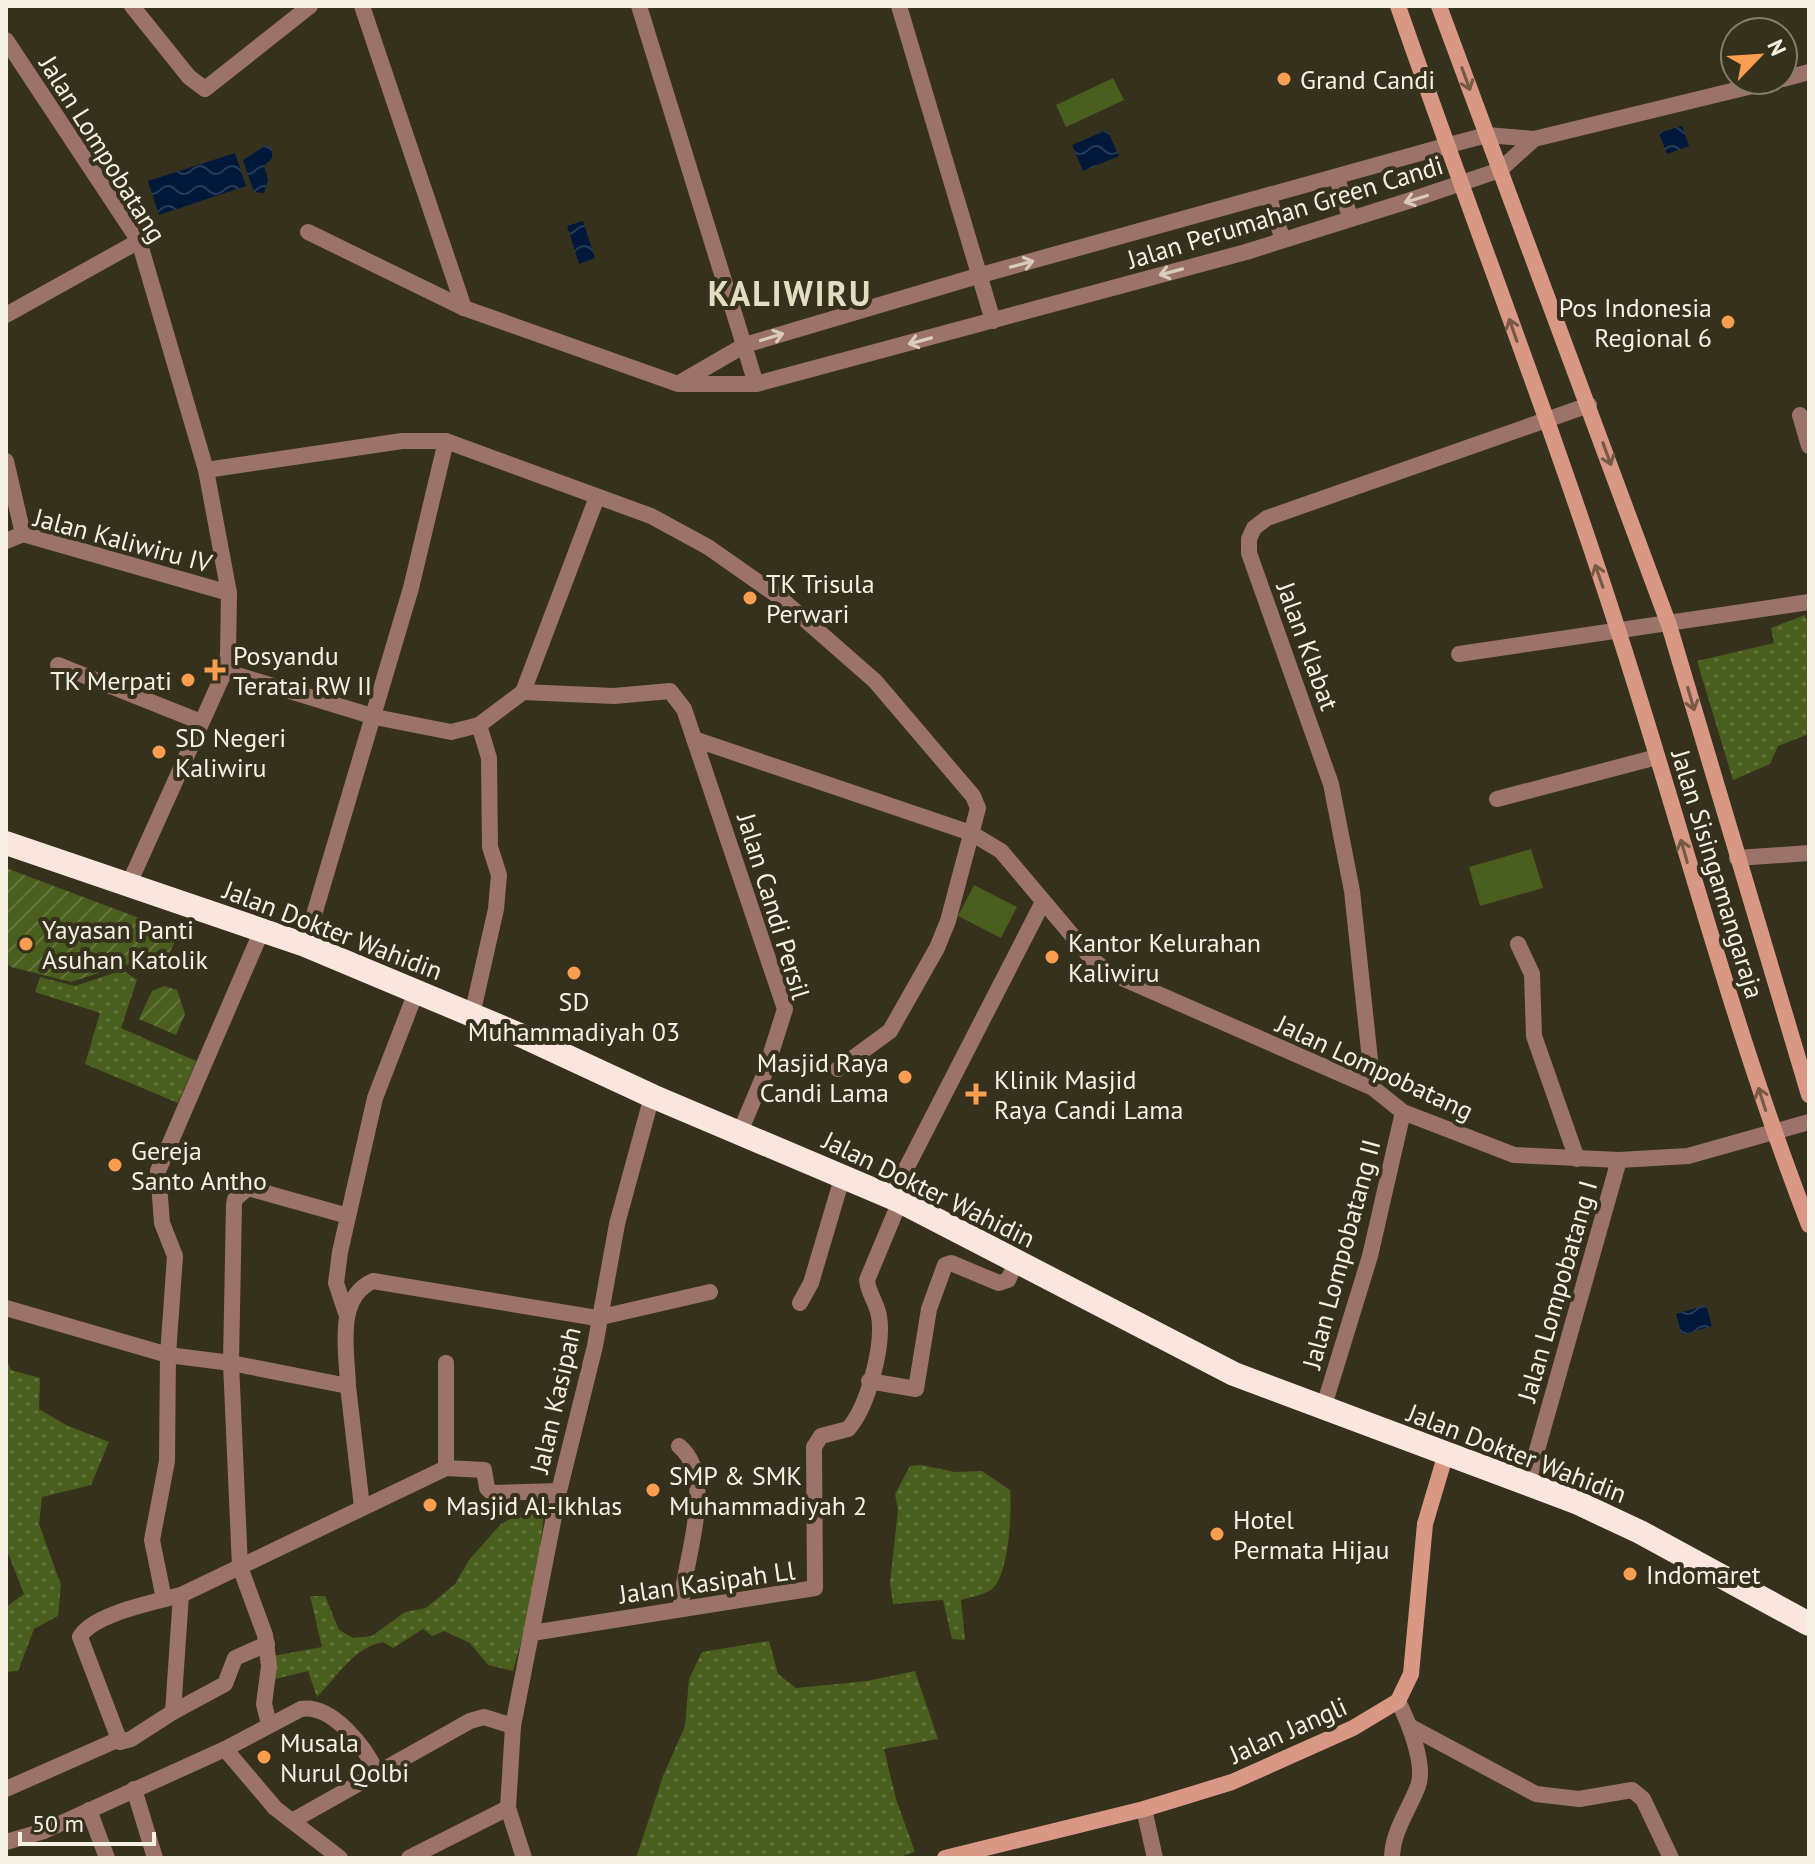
<svg xmlns="http://www.w3.org/2000/svg" width="1815" height="1864" font-family="'PT Sans',sans-serif">
<defs>
<pattern id="grass-dots" width="8" height="8" patternUnits="userSpaceOnUse" patternTransform="scale(2)"><rect width="8" height="8" fill="#4a5e1d"/><path d="M2 2h.1M6 6h.1" fill="none" stroke="#65763e" stroke-width="1.8" stroke-linecap="round"/></pattern>
<pattern id="garden-furrows" width="10" height="10" patternUnits="userSpaceOnUse" patternTransform="scale(2)"><rect width="10" height="10" fill="#4a5e1d"/><path d="M-1 1l2-2M0 10L10 0M9 11l2-2" fill="none" stroke="#65763e"/></pattern>
<pattern id="water-waves" width="16" height="10" patternUnits="userSpaceOnUse" patternTransform="scale(2)"><rect width="16" height="10" fill="#00193b"/><path d="M0 5q4-4 8 0t8 0" fill="none" stroke="#263b57"/></pattern>
</defs>
<rect width="100%" height="100%" fill="#35311c"/>
<g fill="url(#grass-dots)">
<path d="M1805,615L1809,625V734L1778,746L1770,764L1733,780L1697,661L1774,643L1771,628Z"/>
<path d="M123,970L137,980L121,1028L196,1061L178,1103L85,1064L100,1013L35,992L40,977L75,986Z"/>
<path d="M6,1358L11,1370L40,1378L39,1409L66,1425L109,1442L91,1485L42,1497L39,1524L61,1585L58,1616L34,1629L18,1671L6,1672V1607L24,1594L6,1548Z"/>
<path d="M921,1465L955,1472L982,1471L1010,1490C1012,1511 1009,1575 992,1589C985,1595 970,1597 961,1600L965,1640L952,1639L943,1600L893,1604L890,1583L898,1510L895,1494L910,1466Z"/>
<path d="M532,1507L544,1514L535,1592L513,1671L488,1665L470,1643L444,1631L432,1636L423,1629L393,1648L383,1642C354,1647 337,1677 317,1697L308,1671L275,1679L273,1656L322,1647L310,1596H325L339,1630L353,1638L372,1636L405,1612L426,1608L455,1584L469,1560L501,1524Z"/>
<path d="M769,1641L778,1674L796,1688L867,1681L915,1671L938,1739L884,1749L896,1799L915,1852L896,1858H636L663,1776L685,1726L689,1679L702,1652Z"/>
</g>
<g fill="url(#garden-furrows)">
<path d="M6,868L179,933L166,960L124,965L71,982L11,967L6,962Z"/>
<path d="M164,986L177,990L185,1014L176,1035L139,1019L152,991Z"/>
</g>
<g fill="#4a5e1d">
<path d="M1113,78L1124,100L1066,127L1056,105Z"/>
<path d="M1531,849L1543,888L1480,906L1469,867Z"/>
<path d="M974,885L1017,907L1001,938L958,916Z"/>
</g>
<g fill="url(#water-waves)">
<path d="M1682,126L1689,146L1667,154L1659,133Z"/>
<path d="M1107,130L1119,156L1083,171L1072,145Z"/>
<path d="M266,145L272,149V158L264,166L268,180L264,193L254,192L243,160Z"/>
<path d="M235,153L246,186L159,215L148,181Z"/>
<path d="M583,221L595,258L579,264L567,226Z"/>
<path d="M1706,1305L1712,1326L1682,1335L1676,1314Z"/>
</g>
<g fill="none" stroke-linecap="round" stroke-linejoin="round">
<g stroke="#9c7368" stroke-width="16">
<path d="M132,6L189,77L205,89L310,6"/>
<path d="M362,6L464,308"/>
<path d="M639,6L756,384"/>
<path d="M899,6L993,321"/>
<path d="M6,40L139,241L206,470L229,593L228,655L223,675L128,886"/>
<path d="M1783,79L1809,72"/>
<path d="M1337,179L1351,219"/>
<path d="M1269,198L1283,240"/>
<path d="M308,232L464,308L678,384H756L1246,252L1408,201L1500,170L1534,139"/>
<path d="M6,315L139,241"/>
<path d="M681,382L745,345L981,275L1449,145L1487,135L1534,139L1777,80"/>
<path d="M1800,415L1809,446"/>
<path d="M6,461L23,534"/>
<path d="M206,470L402,441H446L651,516L708,547L778,596L875,681L973,796L978,808L948,921L937,948L890,1031L838,1069"/>
<path d="M6,541L23,534L229,593"/>
<path d="M1459,654L1809,602"/>
<path d="M58,665L201,722"/>
<path d="M224,671L375,717L451,732L479,725L523,692L597,497"/>
<path d="M523,692L614,696L670,691L684,709L785,1009L764,1075L740,1132"/>
<path d="M694,739L971,833L1001,851L1093,960L1108,972L1373,1088L1403,1112L1514,1155L1619,1160L1688,1156L1809,1122"/>
<path d="M1497,799L1657,757"/>
<path d="M1737,858L1809,853"/>
<path d="M1518,944L1532,974L1534,1036L1577,1159"/>
<path d="M305,945L411,588L446,441"/>
<path d="M472,1015L496,909L499,875L490,847L489,758L479,725"/>
<path d="M1373,1088L1352,891L1331,784L1249,553V539L1254,528L1267,518L1589,405"/>
<path d="M891,1198L1043,902"/>
<path d="M800,1303L811,1283L843,1175"/>
<path d="M6,1308L168,1355L231,1363L348,1386C347,1351 335,1298 373,1281L597,1318L710,1292"/>
<path d="M346,1313L336,1283L340,1252L375,1098L416,992"/>
<path d="M446,1363V1468"/>
<path d="M869,1381L916,1389L929,1309L945,1265L951,1263L999,1283L1008,1280L1016,1263"/>
<path d="M348,1386L362,1507"/>
<path d="M1323,1409L1370,1256L1403,1112"/>
<path d="M679,1446C719,1479 682,1564 681,1608"/>
<path d="M1528,1482L1619,1160"/>
<path d="M181,1595C155,1602 92,1614 80,1637L120,1742L131,1739L173,1712L181,1595L446,1468L484,1470L487,1488L492,1493L559,1491"/>
<path d="M164,1599L152,1540L167,1461L168,1355L175,1256L162,1223L158,1171L262,930"/>
<path d="M532,1633L815,1588L814,1447L821,1436L848,1429C868,1407 884,1345 879,1316C877,1303 868,1293 867,1280L900,1201"/>
<path d="M173,1712L225,1684L235,1658L267,1644"/>
<path d="M269,1724L264,1704L269,1666L265,1635L240,1567L231,1363L234,1205L235,1199L248,1188L348,1216"/>
<path d="M1411,1727L1536,1794L1579,1799L1632,1790L1643,1799L1671,1858"/>
<path d="M225,1749L275,1808L340,1858"/>
<path d="M6,1789L117,1740"/>
<path d="M134,1789L155,1858"/>
<path d="M1144,1809L1155,1858"/>
<path d="M89,1810L107,1858"/>
<path d="M292,1821L470,1721L484,1717L513,1726"/>
<path d="M6,1842L44,1831L225,1749L301,1709C332,1704 365,1747 376,1771"/>
<path d="M409,1858L508,1808"/>
<path d="M524,1858L508,1808L513,1726L559,1491L595,1346L617,1224L652,1096"/>
<path d="M1392,1858C1392,1832 1409,1810 1418,1786C1426,1764 1408,1721 1398,1701"/>
</g>
<g stroke="#d99885" stroke-width="16">
<path d="M1398,6C1472,220 1555,431 1623,646C1685,839 1735,1035 1809,1225"/>
<path d="M1439,6L1669,625L1809,1095"/>
<path d="M945,1858L1144,1809L1232,1782L1353,1728L1398,1701L1411,1674L1425,1524L1444,1460L1449,1453"/>
</g>
<path stroke="#fae5df" stroke-width="24" d="M6,843L305,945L527,1038L652,1096L900,1201L1234,1374L1576,1502L1640,1532L1809,1624"/>
</g>
<defs><path id="oneway-shaft" d="M-6 0H5M1.5-3L5.5 0L1.5 3" fill="none" stroke-width="1.6" stroke-linecap="round" stroke-linejoin="round" transform="scale(2)"/></defs>
<g stroke="#775a46">
<use href="#oneway-shaft" transform="translate(1466 79) rotate(70)"/>
<use href="#oneway-shaft" transform="translate(1513 330) rotate(-109)"/>
<use href="#oneway-shaft" transform="translate(1607 454) rotate(70)"/>
<use href="#oneway-shaft" transform="translate(1599 576) rotate(-109)"/>
<use href="#oneway-shaft" transform="translate(1691 699) rotate(74)"/>
<use href="#oneway-shaft" transform="translate(1684 851) rotate(-106)"/>
<use href="#oneway-shaft" transform="translate(1762 1099) rotate(-108)"/>
</g>
<g stroke="#dacbbf">
<use href="#oneway-shaft" transform="translate(1416 199) rotate(163)"/>
<use href="#oneway-shaft" transform="translate(1022 264) rotate(-15)"/>
<use href="#oneway-shaft" transform="translate(1171 272) rotate(165)"/>
<use href="#oneway-shaft" transform="translate(772 337) rotate(-17)"/>
<use href="#oneway-shaft" transform="translate(920 341) rotate(165)"/>
</g>
<g fill="#fb9e50" stroke="#35311c" stroke-width="3">
<circle cx="1284" cy="79" r="8"/>
<circle cx="1728" cy="322" r="8"/>
<circle cx="750" cy="598" r="8"/>
<path d="M211 658h8v8h8v8h-8v8h-8v-8h-8v-8h8z"/>
<circle cx="188" cy="680" r="8"/>
<circle cx="159" cy="752" r="8"/>
<circle cx="26" cy="944" r="8"/>
<circle cx="1052" cy="957" r="8"/>
<circle cx="574" cy="973" r="8"/>
<circle cx="905" cy="1077" r="8"/>
<path d="M972 1082h8v8h8v8h-8v8h-8v-8h-8v-8h8z"/>
<circle cx="115" cy="1165" r="8"/>
<circle cx="653" cy="1490" r="8"/>
<circle cx="430" cy="1505" r="8"/>
<circle cx="1217" cy="1534" r="8"/>
<circle cx="1630" cy="1574" r="8"/>
<circle cx="264" cy="1757" r="8"/>
</g>
<g text-anchor="middle" dominant-baseline="central" stroke-width="8" stroke-linejoin="round" paint-order="stroke">
<g font-size="26" fill="#f4f1e4" stroke="#35311c" text-anchor="start">
<text x="1300" y="79">Grand Candi</text>
<text x="1712" y="307" text-anchor="end">Pos Indonesia<tspan x="1712" dy="30">Regional 6</tspan></text>
<text x="766" y="583">TK Trisula<tspan x="766" dy="30">Perwari</tspan></text>
<text x="233" y="655">Posyandu<tspan x="233" dy="30">Teratai RW II</tspan></text>
<text x="172" y="680" text-anchor="end">TK Merpati</text>
<text x="175" y="737">SD Negeri<tspan x="175" dy="30">Kaliwiru</tspan></text>
<text x="42" y="929">Yayasan Panti<tspan x="42" dy="30">Asuhan Katolik</tspan></text>
<text x="1068" y="942">Kantor Kelurahan<tspan x="1068" dy="30">Kaliwiru</tspan></text>
<text x="574" y="1001" text-anchor="middle">SD<tspan x="574" dy="30">Muhammadiyah 03</tspan></text>
<text x="889" y="1062" text-anchor="end">Masjid Raya<tspan x="889" dy="30">Candi Lama</tspan></text>
<text x="994" y="1079">Klinik Masjid<tspan x="994" dy="30">Raya Candi Lama</tspan></text>
<text x="131" y="1150">Gereja<tspan x="131" dy="30">Santo Antho</tspan></text>
<text x="669" y="1475">SMP &amp; SMK<tspan x="669" dy="30">Muhammadiyah 2</tspan></text>
<text x="446" y="1505">Masjid Al-Ikhlas</text>
<text x="1233" y="1519">Hotel<tspan x="1233" dy="30">Permata Hijau</tspan></text>
<text x="1646" y="1574">Indomaret</text>
<text x="280" y="1742">Musala<tspan x="280" dy="30">Nurul Qolbi</tspan></text>
</g>
<g font-size="26" fill="#f4f1e4" stroke="#35311c">
<text transform="translate(103 149) rotate(58)">Jalan Lompobatang</text>
<text transform="translate(1285 212) rotate(-17)">Jalan Perumahan Green Candi</text>
<text transform="translate(123 540) rotate(15)">Jalan Kaliwiru IV</text>
<text transform="translate(1308 646) rotate(70)">Jalan Klabat</text>
<text transform="translate(1718 874) rotate(73)">Jalan Sisingamangaraja</text>
<text transform="translate(774 906) rotate(73)">Jalan Candi Persil</text>
<text transform="translate(333 930) rotate(21)">Jalan Dokter Wahidin</text>
<text transform="translate(1375 1067) rotate(25)">Jalan Lompobatang</text>
<text transform="translate(929 1189) rotate(26)">Jalan Dokter Wahidin</text>
<text transform="translate(1341 1254) rotate(-75)">Jalan Lompobatang II</text>
<text transform="translate(1557 1291) rotate(-74)">Jalan Lompobatang I</text>
<text transform="translate(555 1400) rotate(-77)">Jalan Kasipah</text>
<text transform="translate(1517 1453) rotate(21)">Jalan Dokter Wahidin</text>
<text transform="translate(707 1582) rotate(-8)">Jalan Kasipah Ll</text>
<text transform="translate(1288 1730) rotate(-24)">Jalan Jangli</text>
</g>
<g font-size="34" font-weight="bold" letter-spacing="2" fill="#e2ddc3" stroke="#35311c">
<text x="790" y="293">KALIWIRU</text>
</g>
</g>
<rect width="1815" height="1864" fill="none" stroke="#f4f1e4" stroke-width="16"/>
<g transform="translate(1759 56) rotate(65)"><circle r="38" fill="#35311c" stroke="#817e6c" stroke-width="2"/>
<path d="M0-6L14 30L0 20L-14 30Z" fill="#fb9e50"/>
<text y="-12" font-size="22" font-weight="bold" text-anchor="middle" fill="#f4f1e4">N</text>
</g>
<path d="M20 1832v12h134v-12" fill="none" stroke="#f4f1e4" stroke-width="4"/>
<text x="32" y="1832" font-size="24" fill="#f4f1e4" stroke="#35311c" stroke-width="6" paint-order="stroke">50 m</text>
</svg>
